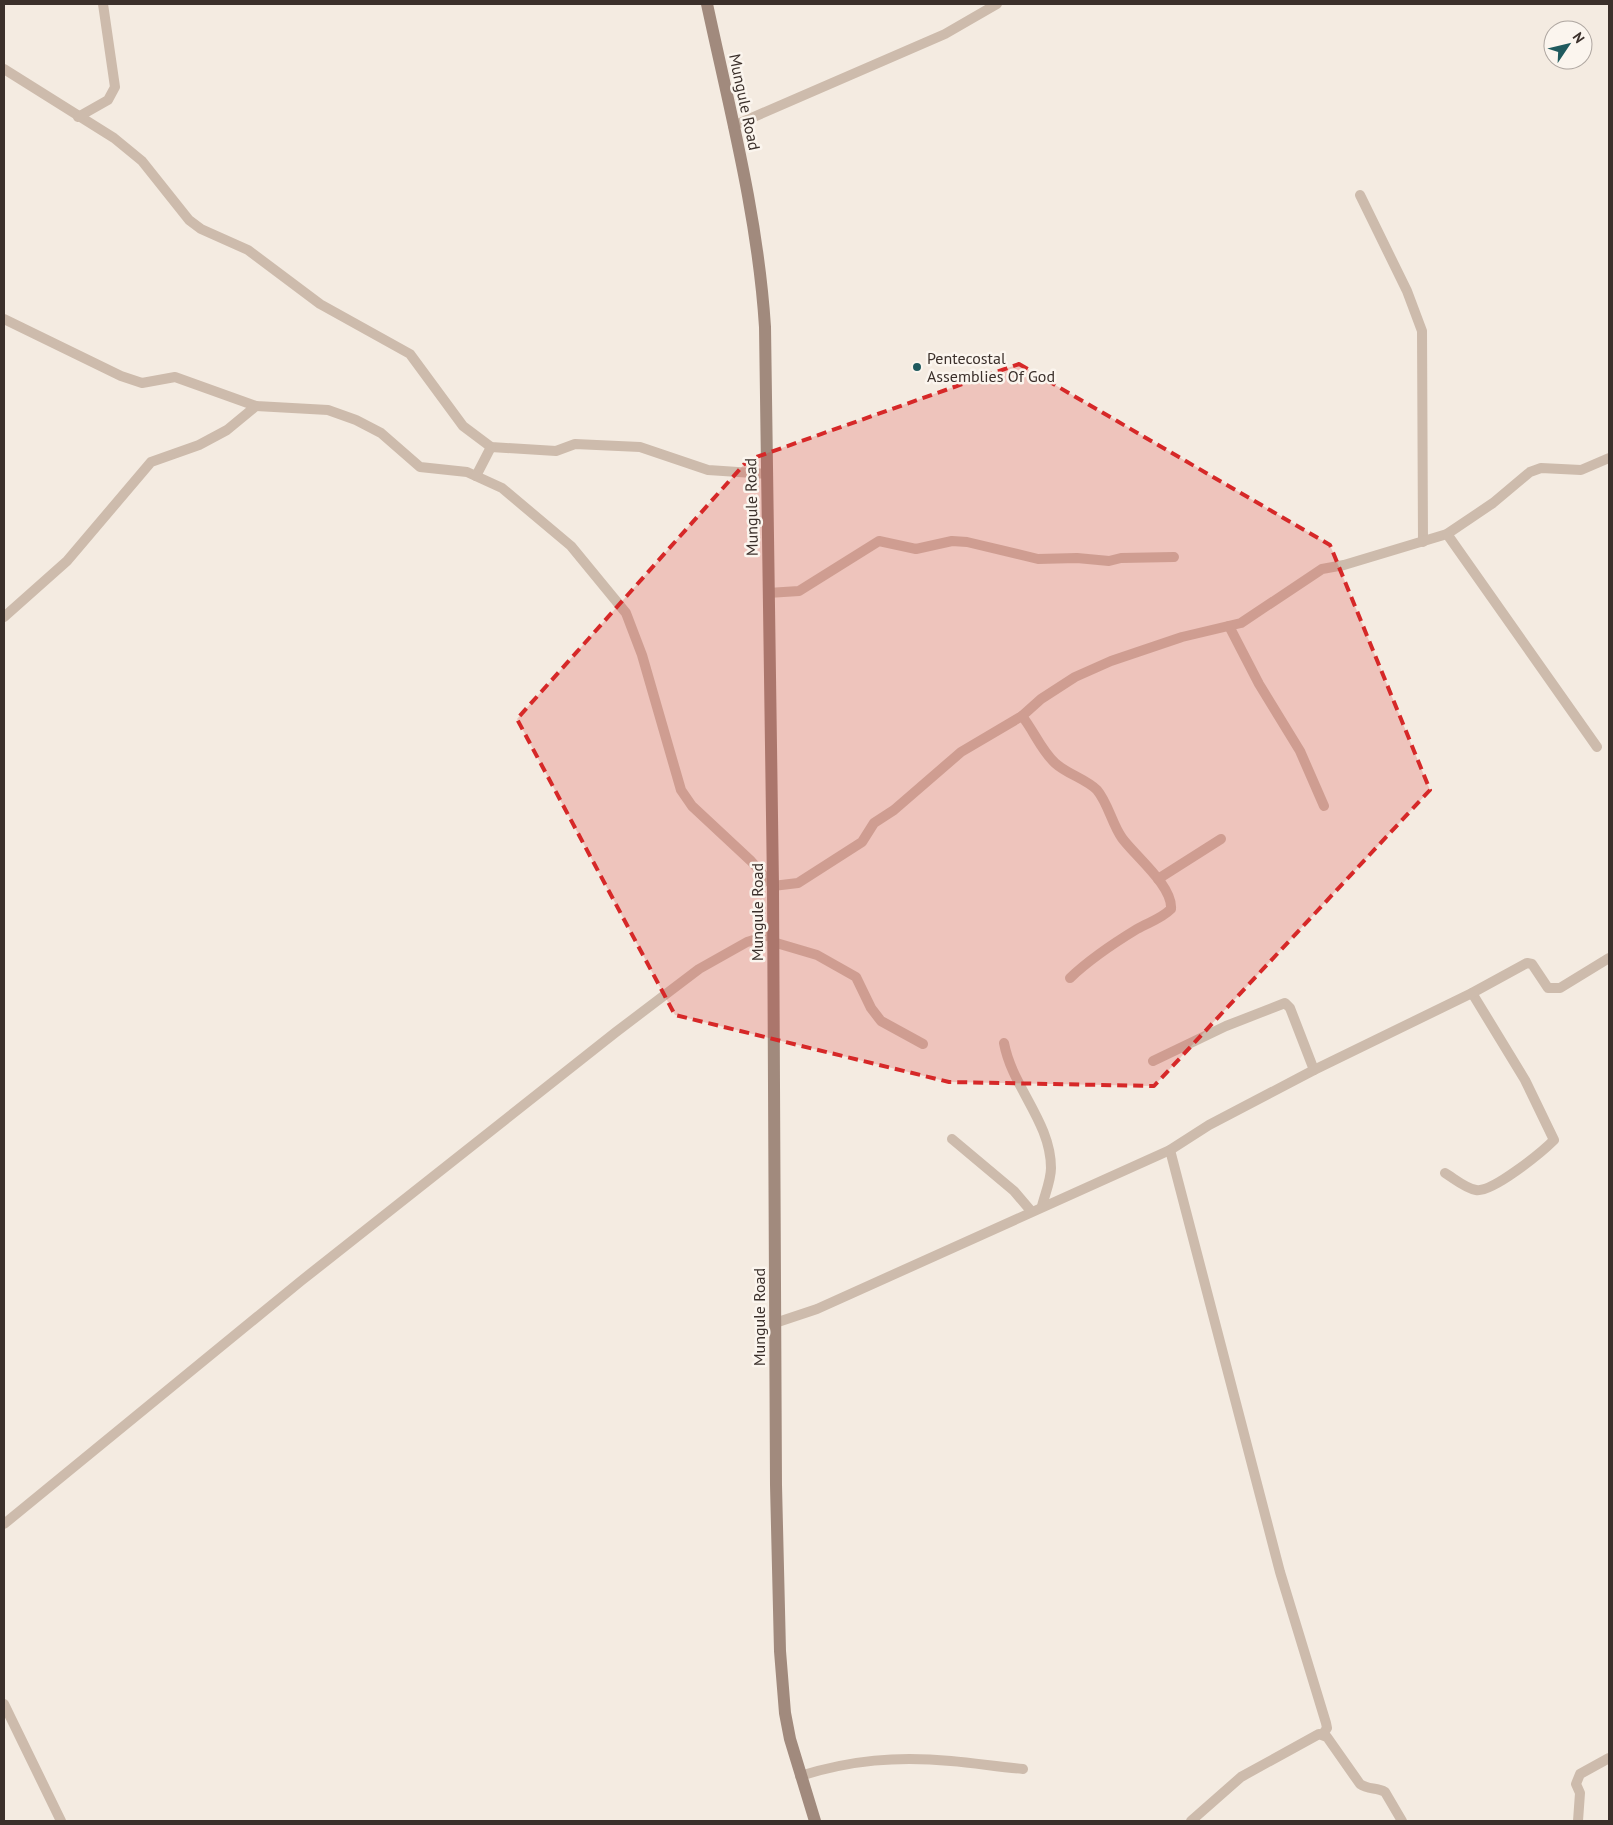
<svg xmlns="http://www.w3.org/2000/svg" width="1613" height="1825" font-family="'PT Sans',sans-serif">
<rect width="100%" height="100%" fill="#f4ebe1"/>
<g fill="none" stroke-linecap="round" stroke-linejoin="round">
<g stroke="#cdbbac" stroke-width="10">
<path d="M4,69L114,138L142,161L189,220L201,229L248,250L320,304L410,354L463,426L491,447L556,451L575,444L640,447L708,470L767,474"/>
<path d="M78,117L108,100L115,87L103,4"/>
<path d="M733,126L945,34L997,4"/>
<path d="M1360,195L1407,291L1422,331L1423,542"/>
<path d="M4,319L121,376L142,383L175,377L256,406L328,410L356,420L381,433L420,467L467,472L502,488L571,546L626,613L642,655L681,790L692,806L751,861L773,886L798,883L862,842L874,823L894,810L961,752L1022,716L1041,699L1075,677L1111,661L1182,637L1241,623L1322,569L1344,565L1447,534L1493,503L1530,472L1541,468L1581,470L1609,458"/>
<path d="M476,476L491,447"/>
<path d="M1447,534L1597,747"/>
<path d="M768,593L799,591L879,541L916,549L952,541L967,542L1038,559L1077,558L1109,561L1121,558L1174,557"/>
<path d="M4,617L67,561L151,462L199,445L227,430L256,406"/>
<path d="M1229,626L1259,684L1300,751L1324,806"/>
<path d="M1022,716C1034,731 1041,750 1055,763C1067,774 1086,779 1097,790C1108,803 1112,824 1122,838C1135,856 1173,886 1171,909C1161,919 1149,922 1137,929C1114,943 1090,959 1070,978"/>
<path d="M1158,879L1221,839"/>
<path d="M773,942L817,955L856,977L871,1008L881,1021L923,1044"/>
<path d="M1004,1043C1012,1087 1051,1122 1051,1168C1051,1180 1045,1194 1042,1206"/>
<path d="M1153,1061L1226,1026L1285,1003L1290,1008L1314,1070"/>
<path d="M952,1139L1014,1191L1031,1211"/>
<path d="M1170,1150L1280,1572L1326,1723L1327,1728L1323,1734"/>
<path d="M1445,1173C1455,1179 1465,1188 1476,1190C1492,1193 1542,1152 1554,1140L1525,1080L1472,993"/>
<path d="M775,1323L817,1309L1170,1150L1209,1125L1314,1070L1472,993L1527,963L1532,964L1548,988H1560L1609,958"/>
<path d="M4,1524L301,1281L616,1032L699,969L747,942L773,934"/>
<path d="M4,1704L61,1821"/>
<path d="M800,1776C851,1760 897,1756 951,1761C975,1763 999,1767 1023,1769"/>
<path d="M1191,1821L1241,1777L1319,1734L1327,1737L1360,1784C1368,1790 1377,1787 1385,1792L1402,1821"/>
<path d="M1578,1821L1580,1793L1576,1784L1580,1774L1609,1758"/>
</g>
<path stroke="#a18a7d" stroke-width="12" d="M707,4C730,111 758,217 765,327L773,886L776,1485L780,1651L785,1713L790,1739L815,1821"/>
</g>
<path fill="#d62828" fill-opacity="0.2" stroke="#d62828" stroke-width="4" stroke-dasharray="10 6" stroke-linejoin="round" d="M1019,364L1330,545L1430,790L1154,1086L949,1082L675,1015L517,719L748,460Z"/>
<circle fill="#1f5a5e" stroke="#fbf5ee" stroke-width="2" cx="917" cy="367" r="5"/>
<g text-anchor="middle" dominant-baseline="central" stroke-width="5" stroke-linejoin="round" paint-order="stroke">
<g font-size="16" fill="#3b302b" stroke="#fbf5ee">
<text transform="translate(745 102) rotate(78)">Mungule Road</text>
<text transform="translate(751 507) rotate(-91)">Mungule Road</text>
<text transform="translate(757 912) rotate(-90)">Mungule Road</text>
<text transform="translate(759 1317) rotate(-90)">Mungule Road</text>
</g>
<g font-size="16" fill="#3b302b" stroke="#fbf5ee" text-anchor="start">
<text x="927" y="358">Pentecostal<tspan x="927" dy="18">Assemblies Of God</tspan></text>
</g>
</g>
<rect width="1613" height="1825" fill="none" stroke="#3b302b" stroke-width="10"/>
<g transform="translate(1568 45) rotate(55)"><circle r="24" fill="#fbf5ee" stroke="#aea6a0"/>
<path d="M0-4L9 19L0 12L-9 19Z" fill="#1f5a5e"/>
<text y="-8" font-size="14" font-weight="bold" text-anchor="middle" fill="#3b302b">N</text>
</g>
</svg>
